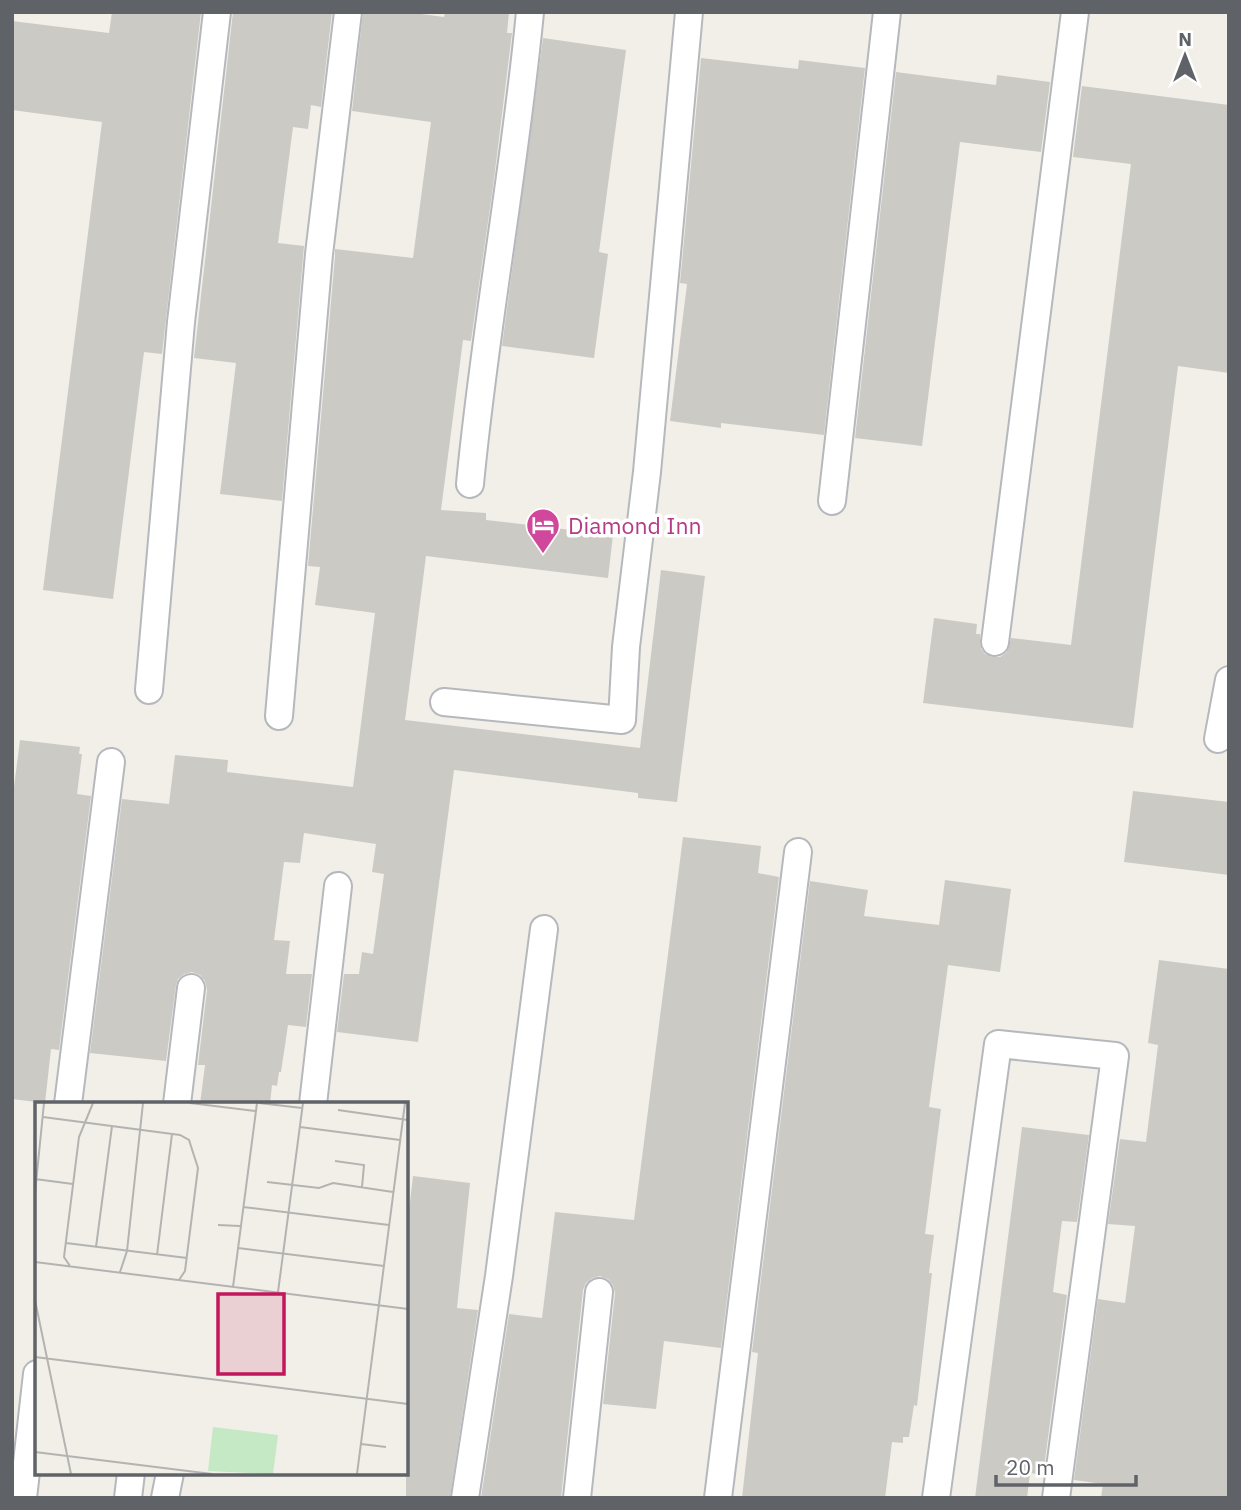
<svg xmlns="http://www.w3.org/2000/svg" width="1241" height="1510" font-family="'IBM Plex Sans',sans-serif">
<rect width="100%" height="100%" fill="#f1efe8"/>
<g fill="#cccac5">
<path d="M112,12H201L162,354L144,352L113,599L43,590L102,122L12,110V21L109,33Z"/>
<path d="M233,12H332L321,107L311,105L308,129L293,127L278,243L304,246L282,501L220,494L236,363L194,358Z"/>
<path d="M363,12H406L444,17L445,12H509L507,33H512L493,187L471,341L463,340L441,510L486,513V520L613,535L608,578L426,556L405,720L640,748L661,570L705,576L677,802L638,798V793L454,770L418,1042L337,1032L344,974H359L362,952L373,954L384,874L372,872L376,844L304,833L300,863L284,862L274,940L290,941L286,974H312L306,1027L288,1025L281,1072H279L277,1086L272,1085L270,1104H200L205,1065H198L207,990L205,981L200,975L192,972L184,974L178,979L176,985L166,1061L90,1053L122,799L169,804L175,755L228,760L227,772L353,787L375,613L315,605L320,567L308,566L335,256V249L413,258L431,122L352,111Z"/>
<path d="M543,38L626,50L599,252L608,254L594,358L502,346Z"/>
<path d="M701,58L798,69L799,60L865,68L824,435L721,423V428L670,421L687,284L680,283Z"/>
<path d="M896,72L996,85L997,75L1050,82L1041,152L960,142L922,446L855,438Z"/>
<path d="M1082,86L1229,105V373L1178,366L1133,728L923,703L934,618L977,624L976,634H980L981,649L985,654L992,657H1000L1007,652L1011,638L1071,645L1131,164L1073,157Z"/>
<path d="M20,740L80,747L79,754H82L77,794L91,796L59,1050L51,1049L45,1103L12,1099V802Z"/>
<path d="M1133,791L1229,802V875L1124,862Z"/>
<path d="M683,837L761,846L758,873L779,877L721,1348L664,1341L656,1409L603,1404L615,1293L613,1285L608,1279L600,1276L592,1278L586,1283L583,1290L561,1498H481L509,1314L542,1318L555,1212L634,1220Z"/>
<path d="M945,880L1011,889L1000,972L948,965L929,1107L941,1109L925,1234L934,1235L929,1273H932L917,1406L914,1405L909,1437H903V1443L892,1442L885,1498H742L758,1353L752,1352L810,881L868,890L864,916L939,925Z"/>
<path d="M1159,960L1229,969V1498H1101L1103,1484L1074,1480L1098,1299L1125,1303L1135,1226L1108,1224L1120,1139L1146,1142L1158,1045L1148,1043Z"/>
<path d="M1022,1127L1089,1135L1077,1222L1062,1221L1053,1292L1067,1295L1043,1475L1030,1473L1027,1498H975Z"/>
<path d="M413,1176L470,1183L457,1308L478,1310L450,1498H406V1235Z"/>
</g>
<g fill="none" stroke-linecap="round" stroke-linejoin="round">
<g stroke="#b5b8bc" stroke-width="30">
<g id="service">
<path d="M470,484C485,326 515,170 530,12"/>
<path d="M832,501L887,12"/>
<path d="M995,642L1075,12"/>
<path d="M149,690L181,322L217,12"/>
<path d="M444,702L622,720L626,647L647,472L689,12"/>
<path d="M279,716L319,254L348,12"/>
<path d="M1218,739L1229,680"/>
<path d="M68,1104L111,762"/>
<path d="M177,1104L191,988"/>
<path d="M313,1104L338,886"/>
<path d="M23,1498L37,1374"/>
<path d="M128,1498L131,1473"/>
<path d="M165,1498L170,1473"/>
<path d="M465,1498L499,1276L544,929"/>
<path d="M577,1498L599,1292"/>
<path d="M718,1498L798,852"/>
<path d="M936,1498L998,1044L1115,1056L1056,1498"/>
</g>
</g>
<use href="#service" stroke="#fff" stroke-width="26"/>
</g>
<defs>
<g id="hotel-pin" transform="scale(1.75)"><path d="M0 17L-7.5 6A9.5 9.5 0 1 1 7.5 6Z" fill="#d1479c" stroke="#fff"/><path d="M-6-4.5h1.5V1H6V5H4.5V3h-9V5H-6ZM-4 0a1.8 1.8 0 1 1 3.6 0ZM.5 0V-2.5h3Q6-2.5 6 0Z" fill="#fff"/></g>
</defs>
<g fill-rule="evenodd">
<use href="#hotel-pin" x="543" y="525"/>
</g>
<g text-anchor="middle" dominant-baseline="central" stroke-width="7" stroke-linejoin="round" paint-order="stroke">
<g font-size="23" fill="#b23c85" stroke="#fff" text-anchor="start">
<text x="568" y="525">Diamond Inn</text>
</g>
</g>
<g transform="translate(35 1102)">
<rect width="373" height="373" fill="#f1efe8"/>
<path d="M178,325L243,333L238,372L173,369Z" fill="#c5e8c5"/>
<path fill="none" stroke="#b3b3b1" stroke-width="2" d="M155,1L220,9M224,1L267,6M303,8L373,18M8,15L145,33L154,38L163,66L150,169L144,178M265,25L365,38M300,59L329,63L327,85M0,77L38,82M232,80L284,86L298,81L358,90M0,91L9,1M208,105L354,123M183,123L205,124M31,141L152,156M61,145L77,24M203,146L349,164M122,153L137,32M0,160L373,207M35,164L29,155L44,35L58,1M85,170L92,149L108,1M198,185L222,1M243,190L268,1M0,198L36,372M0,255L373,302M326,342L351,345M0,350L177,372M322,372L370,1"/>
<path fill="#c2185b" fill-opacity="0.15" stroke="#c2185b" stroke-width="3.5" d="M183,192H249V272H183Z"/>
<rect width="373" height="373" fill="none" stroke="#5f6368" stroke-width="3.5"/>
</g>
<rect width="1241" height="1510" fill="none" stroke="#5f6368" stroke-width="28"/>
<g transform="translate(1185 56)" stroke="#ffffff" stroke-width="5" paint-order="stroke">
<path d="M0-5L12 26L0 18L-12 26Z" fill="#5f6368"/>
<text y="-10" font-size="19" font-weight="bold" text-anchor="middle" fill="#5f6368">N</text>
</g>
<path d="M996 1475v10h140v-10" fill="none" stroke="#5f6368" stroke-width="3.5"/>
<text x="1006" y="1475" font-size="21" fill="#5f6368" stroke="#ffffff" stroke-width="5" paint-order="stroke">20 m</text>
</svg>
